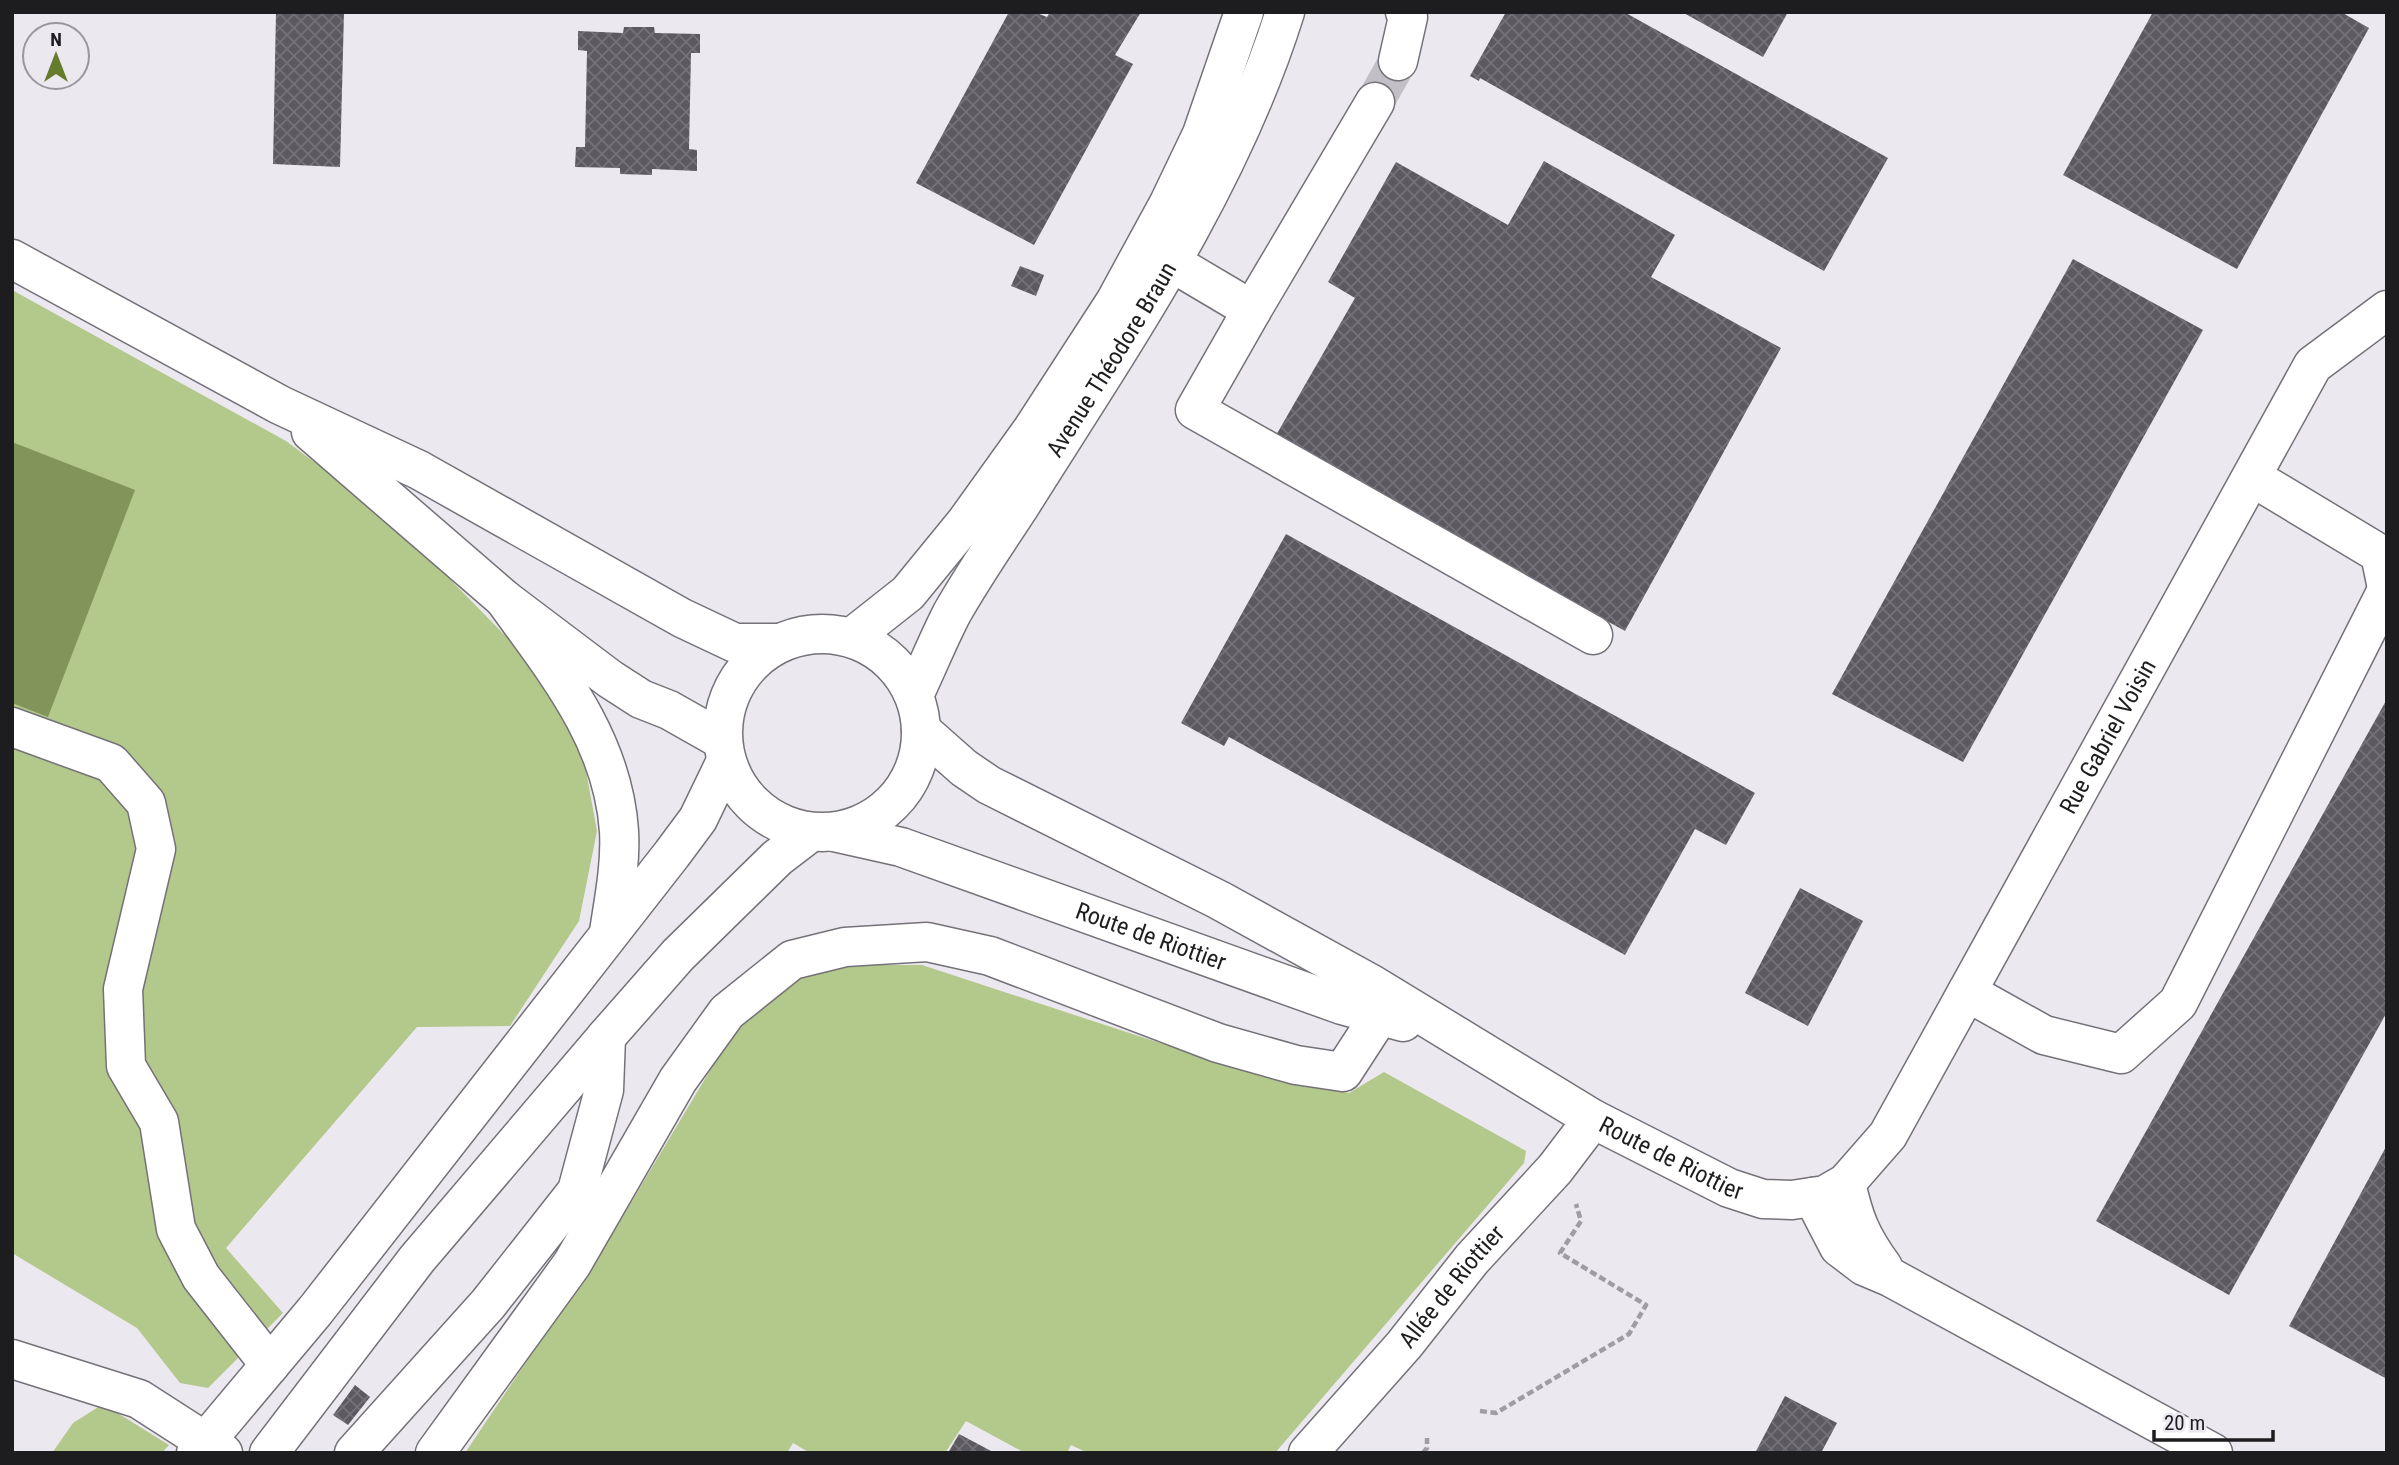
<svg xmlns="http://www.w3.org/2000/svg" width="2399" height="1465" font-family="'Roboto Condensed',sans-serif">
<defs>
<pattern id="building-cross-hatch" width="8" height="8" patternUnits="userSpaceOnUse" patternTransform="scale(1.75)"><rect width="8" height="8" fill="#5d5961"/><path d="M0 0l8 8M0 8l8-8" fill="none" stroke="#747278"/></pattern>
</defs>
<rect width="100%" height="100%" fill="#ece8f0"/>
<g fill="#b3c88b">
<path d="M12,290L286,441L391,519L533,664L582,749L597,831L579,921L510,1026L417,1027L226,1248L283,1313L208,1388L180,1383L137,1328L12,1253Z"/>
<path d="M848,965H922L1218,1062L1349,1093L1384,1072L1526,1151L1524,1163L1275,1453H1088L1071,1445L1067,1453H1025L966,1421L945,1453H810L793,1443L787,1453H465L614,1231L739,1022L790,978Z"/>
<path d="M103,1404L169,1445L162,1453H52L73,1423Z"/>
</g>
<path fill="#819459" d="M12,442L135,490L48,717L12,703Z"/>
<g fill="url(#building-cross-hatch)">
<path d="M276,12H344L340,167L273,164Z"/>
<path d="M1009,12H1034L1047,17L1050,12H1141L1115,55L1133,64L1034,245L916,183Z"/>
<path d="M1506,12H1624L1888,158L1824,271L1480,78L1479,81L1470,76Z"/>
<path d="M1682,12H1788L1763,57Z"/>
<path d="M2153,12H2341L2369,28L2237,269L2063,175Z"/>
<path d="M624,27H654L655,33L700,34V53H691L689,149L697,150V171L652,169V175L620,174V168L575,167L576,147H585L587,51L578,50V31L623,33Z"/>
<path d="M1544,161L1675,235L1651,277L1781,348L1625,631L1275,437L1355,298L1328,282L1396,162L1508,225Z"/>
<path d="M2073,259L2203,330L1963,762L1832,694Z"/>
<path d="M1020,266L1044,275L1036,296L1011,286Z"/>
<path d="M1286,534L1755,793L1726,845L1695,829L1625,955L1229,737L1224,746L1181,723Z"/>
<path d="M2387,699V1012L2229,1295L2096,1221Z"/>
<path d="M1800,888L1863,921L1808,1026L1745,993Z"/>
<path d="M2387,1145V1379L2289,1326Z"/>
<path d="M355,1385L370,1397L348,1425L333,1415Z"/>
<path d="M1785,1396L1837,1423L1821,1453H1755Z"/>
<path d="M959,1434L995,1453H948Z"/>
</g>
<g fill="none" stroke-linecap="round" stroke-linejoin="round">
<path stroke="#c3bfc6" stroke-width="38" stroke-dasharray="38 19" stroke-linecap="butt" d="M1375,102L1398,61"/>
<g stroke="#757179" stroke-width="41">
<g id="minor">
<path d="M1398,61L1408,17L1405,12"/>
<path d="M1171,262L1252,310L1195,410L1593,635"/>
<path d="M1252,310L1375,102"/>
<path d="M2252,477L2380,554L2387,588"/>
<path d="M12,727L111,763L146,803L156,849L123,989L126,1066L159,1122L176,1229L201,1277L270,1365"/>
<path id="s1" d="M921,730L964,768L989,785L1219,900L1373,985L1593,1119L1729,1188L1763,1199L1792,1200L1825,1195L1846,1183L1888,1135L2313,365L2387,310"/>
<path id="s2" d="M834,832L901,847L1342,1005L1403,1022"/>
<path d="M1967,992L2044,1035L2121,1054L2178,1003L2387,590"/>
<path d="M1846,1183C1854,1219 1861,1237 1883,1267"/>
<path d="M1813,1197L1839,1247L1864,1266L1890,1277L2213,1453"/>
<path d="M12,1359L139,1399L223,1453"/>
<path d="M354,1453L488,1304L577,1191L604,1090L606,1037"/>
<path d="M435,1453L572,1264L678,1080L727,1012L792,960L845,947L927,942L990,956L1218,1043L1296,1065L1343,1072L1380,1015"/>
<path id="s3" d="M1308,1453L1404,1345L1472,1259L1555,1169L1593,1119"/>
</g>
</g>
<g stroke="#757179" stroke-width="41">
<g id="major">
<path d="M12,259L280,405L419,470L682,618L735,643H778"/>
<path d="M311,432L504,599L610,679L641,699L669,710L722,740"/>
<circle cx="822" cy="733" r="99"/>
<path d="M851,638L908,593L966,522L1032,430L1115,302L1169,203L1202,134L1244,12"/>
<path id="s4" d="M914,695C927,668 938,640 952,613C973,576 997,541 1020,506C1119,348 1229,191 1285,12"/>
</g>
</g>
<g stroke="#757179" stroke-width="41">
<g id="highway">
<path d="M504,599C555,670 613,739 619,831C621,864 614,899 609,932"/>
<path d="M196,1453L315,1311L672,854L698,819L726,761"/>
<path d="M269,1453L417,1259L606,1037L678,955L777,858L811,832"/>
</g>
</g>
<g stroke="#9f9ca2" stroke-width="4.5" stroke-dasharray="7 3.5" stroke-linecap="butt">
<path d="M1480,1411L1496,1413L1629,1334L1646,1305L1560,1253L1581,1221L1576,1204"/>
<path d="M1423,1453L1427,1448V1438"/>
</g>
<use href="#minor" stroke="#fff" stroke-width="38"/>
<use href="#major" stroke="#fff" stroke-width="38"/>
<use href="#highway" stroke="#fff" stroke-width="38"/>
</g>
<g text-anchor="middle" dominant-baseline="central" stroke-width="7" stroke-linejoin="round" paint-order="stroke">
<g font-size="24" fill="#1d1c1f" stroke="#ece8f0">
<text stroke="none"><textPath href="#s4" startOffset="390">Avenue Théodore Braun</textPath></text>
<text stroke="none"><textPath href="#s1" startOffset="1572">Rue Gabriel Voisin</textPath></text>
<text stroke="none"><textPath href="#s2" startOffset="334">Route de Riottier</textPath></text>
<text stroke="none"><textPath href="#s1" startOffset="866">Route de Riottier</textPath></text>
<text stroke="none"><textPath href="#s3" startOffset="220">Allée de Riottier</textPath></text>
</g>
</g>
<rect width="2399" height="1465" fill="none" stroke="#1d1c1f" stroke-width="28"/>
<g transform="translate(56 56)"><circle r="33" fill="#ece8f0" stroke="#99969c" stroke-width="2"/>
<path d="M0-5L12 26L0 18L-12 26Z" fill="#657c2d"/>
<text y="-10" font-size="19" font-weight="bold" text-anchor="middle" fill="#1d1c1f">N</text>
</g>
<path d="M2154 1430v10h119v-10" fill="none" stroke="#1d1c1f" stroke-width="3.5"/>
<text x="2164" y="1430" font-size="21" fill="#1d1c1f" stroke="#ece8f0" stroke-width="5" paint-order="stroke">20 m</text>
</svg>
